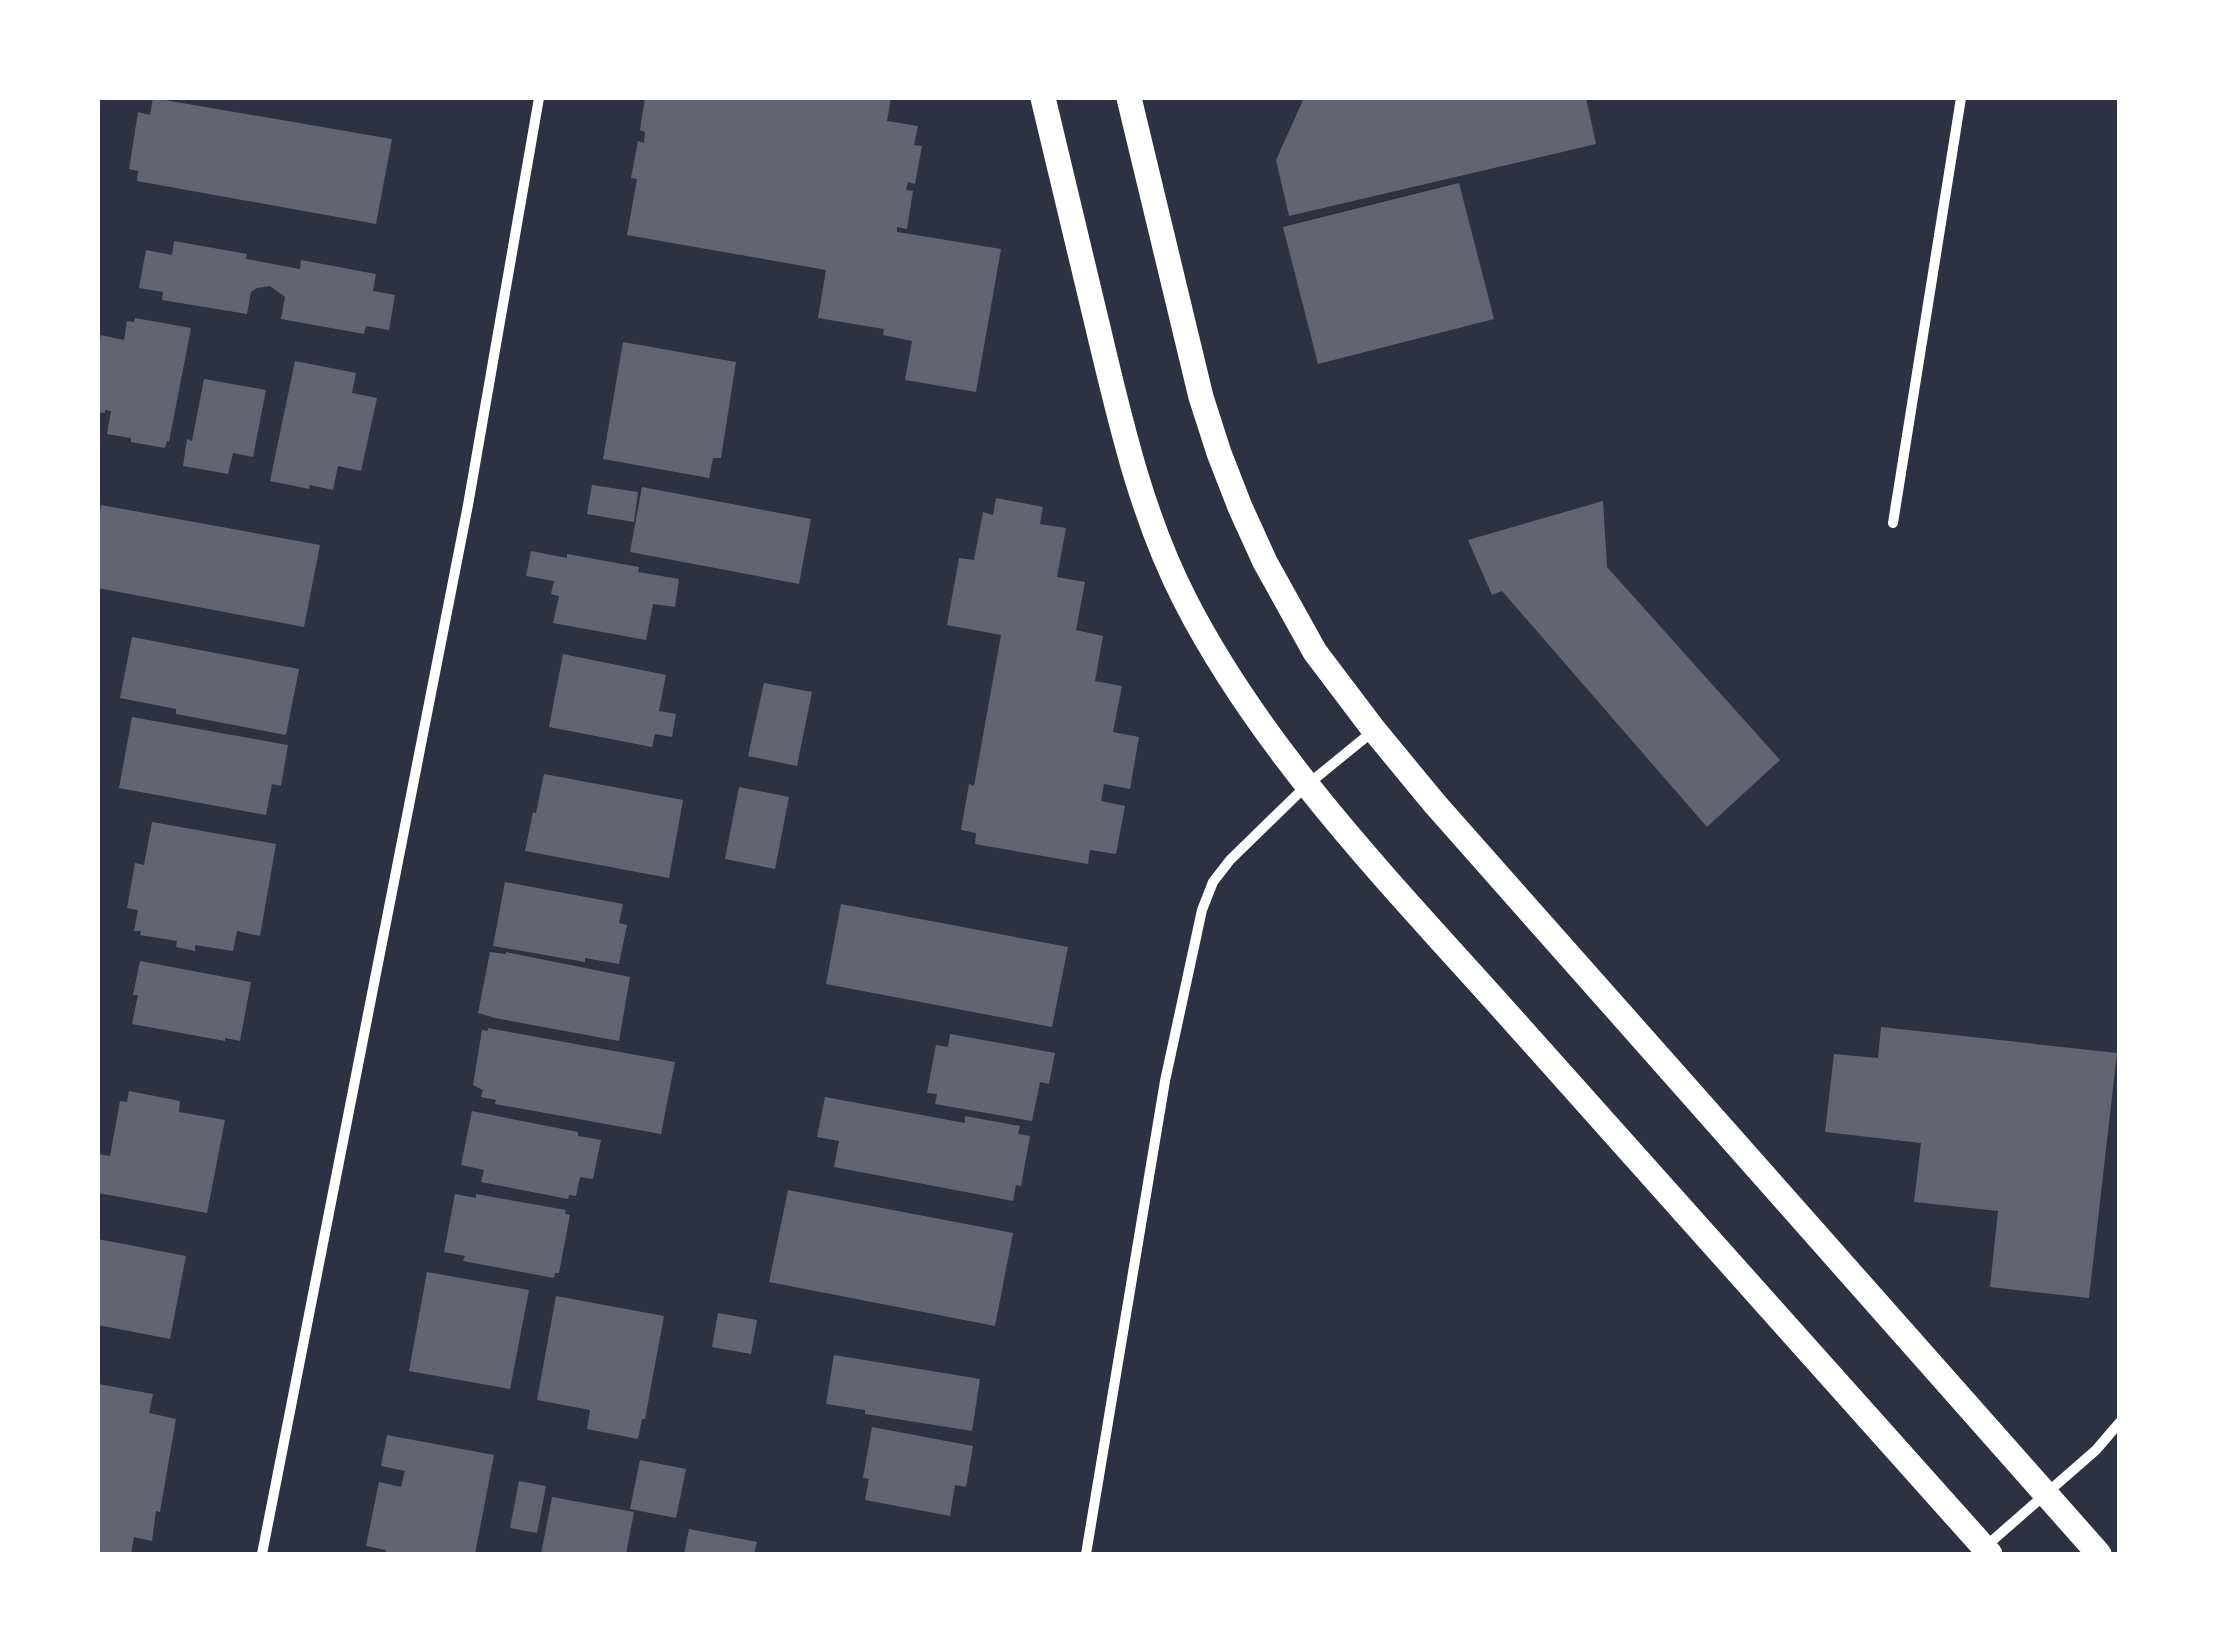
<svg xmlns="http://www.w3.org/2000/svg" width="2217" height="1652" font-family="Merriweather,serif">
<rect width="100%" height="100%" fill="#2d3142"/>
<g fill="#626471">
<path d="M153,98L392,139L376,224L137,181L138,171L129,169L138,112L150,115Z"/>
<path d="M645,98H891L887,121L918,126L914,145L922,146L915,184L908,182L906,190L913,191L907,229L897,227V232L1001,249L976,392L905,380L912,341L883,335L884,329L818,318L826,270L627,235L637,179L631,178L638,141L644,143L645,132L640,130Z"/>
<path d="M1304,98H1586L1596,144L1289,216L1276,160Z"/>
<path d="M1459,183L1494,319L1318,364L1283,227Z"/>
<path d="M174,241L247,254L246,259L300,269L301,260L376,274L373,291L395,295L389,330L366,326L364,334L281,319L285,297L270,286L257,288L251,292L247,314L162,300L163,292L139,288L146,250L172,255Z"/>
<path d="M135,318L191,328L169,442L167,441L165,448L131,442V438L107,434L111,411L105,410V413L98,412V351L101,335L124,340L127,321L134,322Z"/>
<path d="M623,342L736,362L721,458H713L709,478L603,459Z"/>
<path d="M295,361L356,373L352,393L377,398L361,471L338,466L333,490L310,485L309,489L270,481Z"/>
<path d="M204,379L266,390L253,457L233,453L228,474L183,466L187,439L192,441Z"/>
<path d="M592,485L638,492L634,522L587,514Z"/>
<path d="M642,487L811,519L799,584L630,552Z"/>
<path d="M996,498L1043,507L1040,524L1066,528L1057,577L1085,582L1076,630L1103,636L1095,681L1122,686L1113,732L1139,737L1130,789L1104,784L1101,801L1125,806L1116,854L1090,850L1088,864L975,844L976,833L961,830L969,784L974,786L1001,635L947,625L959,558L974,560L983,512L993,515Z"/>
<path d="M1603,501L1607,567L1780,760L1707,827L1502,591L1492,595L1468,540Z"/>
<path d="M101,505L320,545L304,627L98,588V525Z"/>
<path d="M531,551L567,558V554L639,567L638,572L679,579L675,607L653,604L646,640L553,623L559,596L551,594L554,581L526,576Z"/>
<path d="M132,637L299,669L286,735L176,714V709L120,698Z"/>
<path d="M563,654L666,675L659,711L676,714L672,737L655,734L652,747L549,727Z"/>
<path d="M764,683L812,692L797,766L748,756Z"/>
<path d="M132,717L288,745L281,786L272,784L266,815L119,788Z"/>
<path d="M544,774L683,800L669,878L525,851L533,812L536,813Z"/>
<path d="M739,787L789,797L775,869L725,859Z"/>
<path d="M152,822L276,844L260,936L237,931L233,951L195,945V951L176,947L177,941L140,935L141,931H134L138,910L127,908L135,863L144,865Z"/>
<path d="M505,882L623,904L619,923L627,925L619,964L585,958V962L493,946Z"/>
<path d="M841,904L1068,947L1052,1027L826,984Z"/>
<path d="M490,952L506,954V952L630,977L619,1041L495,1018L478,1013Z"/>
<path d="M140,961L251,982L240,1041L225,1038V1041L132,1024L138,995H133Z"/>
<path d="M1881,1027L2117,1053L2089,1298L1990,1287L1998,1211L1914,1202L1921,1143L1825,1132L1834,1054L1878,1058Z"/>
<path d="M488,1028L675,1062L661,1134L495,1104L496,1100L481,1097L483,1090L473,1085L482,1030L488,1031Z"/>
<path d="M950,1034L1055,1053L1049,1084L1040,1082L1032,1121L935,1104L937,1094L927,1093L936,1045L948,1047Z"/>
<path d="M129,1091L180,1101L179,1112L225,1120L207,1213L98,1193V1154L110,1156L120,1101L127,1102Z"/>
<path d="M825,1097L965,1123V1116L1020,1126L1018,1134L1030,1136L1021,1186L1016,1185L1013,1201L834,1167L839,1141L817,1137Z"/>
<path d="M472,1111L578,1132V1136L601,1140L593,1179L580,1177L576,1196L569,1195L568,1199L481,1182L484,1170L461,1165Z"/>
<path d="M788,1190L1013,1233L995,1326L769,1282Z"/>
<path d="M455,1194L476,1198V1194L566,1210L565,1214L570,1215L559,1273H555L554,1278L463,1261L465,1256L444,1252Z"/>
<path d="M98,1239L186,1256L170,1339L98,1325Z"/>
<path d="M427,1272L529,1290L510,1389L409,1371Z"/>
<path d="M556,1296L664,1316L645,1419H642L638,1439L587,1429L590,1410L537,1400Z"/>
<path d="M718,1313L757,1320L751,1354L712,1347Z"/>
<path d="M834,1355L980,1379L972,1431L865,1414V1410L826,1404Z"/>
<path d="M98,1384L153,1394L149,1413L176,1419L160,1512L156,1511L152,1541L134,1537L131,1554H98Z"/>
<path d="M872,1427L973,1446L966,1487L955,1485L950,1516L865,1500L869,1479L863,1478Z"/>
<path d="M387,1435L494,1455L475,1554H385L386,1550L366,1546L379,1482L401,1487L405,1471L381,1466Z"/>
<path d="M640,1460L686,1469L676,1518L630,1509Z"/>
<path d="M519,1481L546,1486L537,1533L510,1528Z"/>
<path d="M552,1497L634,1512L626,1554H541Z"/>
<path d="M689,1529L757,1542L754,1554H684Z"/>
</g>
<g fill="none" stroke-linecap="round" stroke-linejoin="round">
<g stroke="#fff" stroke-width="10">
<path d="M1893,523L1961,98"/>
<path d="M1985,1547L2096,1450L2120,1422"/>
<path d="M262,1554L468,505L539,98"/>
<path d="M1086,1554L1165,1081L1202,910L1213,882L1230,860L1307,785L1372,732"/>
</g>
<g stroke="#fff" stroke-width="25">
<path d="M1043,98C1062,176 1080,254 1099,332C1121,424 1142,517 1186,602C1268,761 1403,896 1521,1029C1678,1204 1833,1380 1990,1554"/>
<path d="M1129,98L1201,397L1219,453L1240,507L1265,562L1315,652L1374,730L1435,804L2099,1554"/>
</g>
</g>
<rect width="2217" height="1652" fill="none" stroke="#ffffff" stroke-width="200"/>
</svg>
